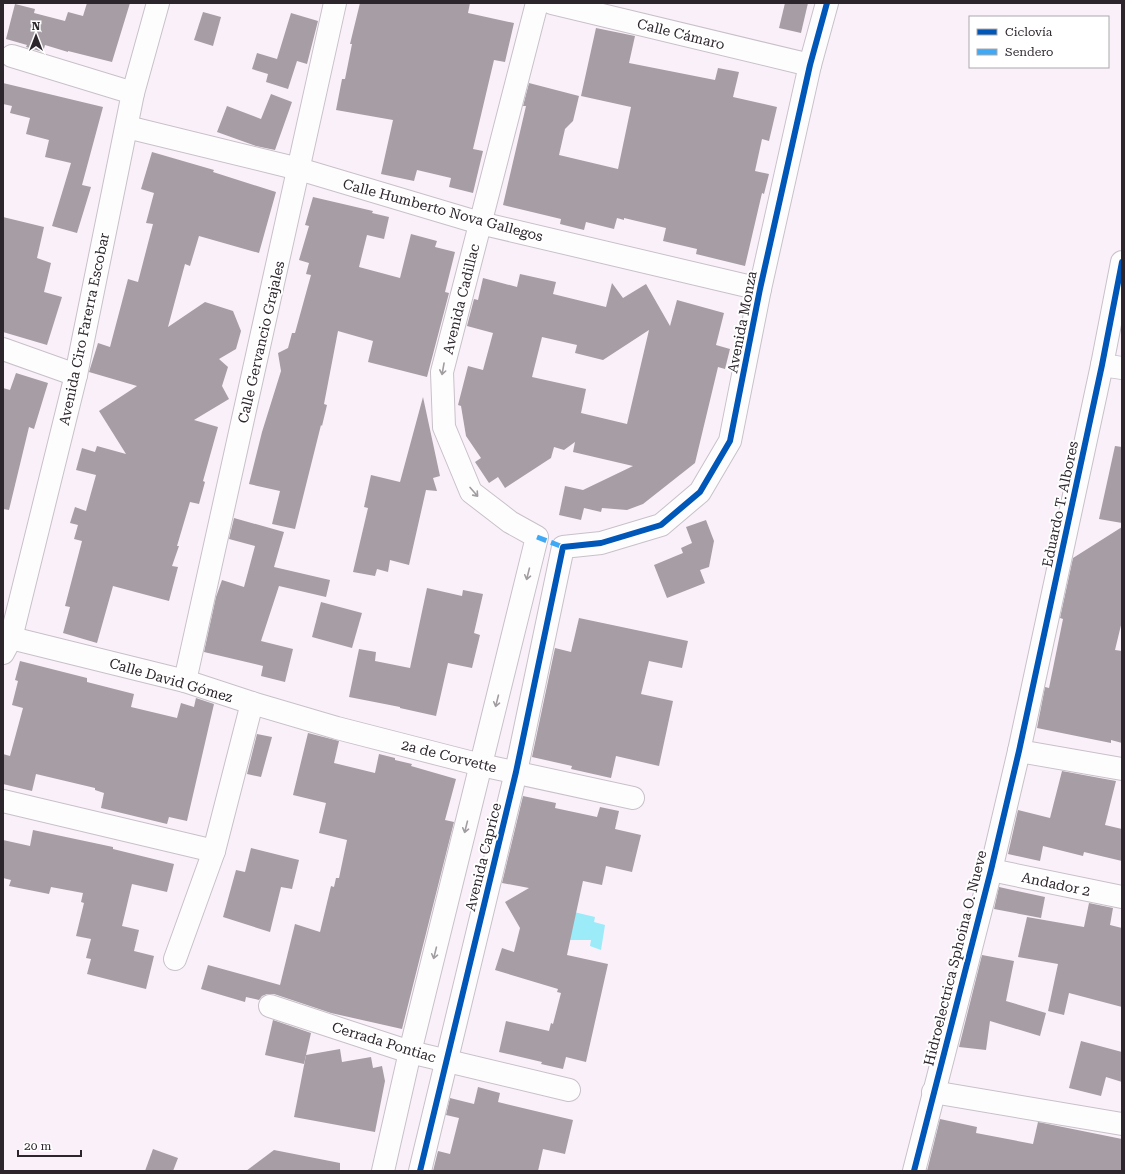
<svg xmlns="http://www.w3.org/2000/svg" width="1125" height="1174" font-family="'Roboto Serif',serif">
<rect width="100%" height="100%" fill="#faf0fa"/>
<path fill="#9bebf9" d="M574,912L595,917L594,922L605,925L601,950L590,946L591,940H567Z"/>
<g fill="#a69ea4" fill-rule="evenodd">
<path d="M87,3H130L112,62L68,51V52L45,45L43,52L26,47L27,45L6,39L15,4L35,9L34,13L65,21L68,12L83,16Z"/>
<path d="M360,3H470L468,13L514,23L505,62L494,60L473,149L483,151L473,193L449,187L451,178L417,170L414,181L381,174L393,120L336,110L342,79H345L352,44H350Z"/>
<path d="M785,3H808L801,33L779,28Z"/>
<path d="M203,12L221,17L213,46L194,40Z"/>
<path d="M291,13L318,21L307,64L297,61L288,89L266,82L268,74L252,69L257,53L277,59Z"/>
<path d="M596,28L635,36L629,63L715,80L718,68L739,72L733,97L777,107L769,141L762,139L755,171L769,174L764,194L762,193L745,266L696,254L697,249L663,241L666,228L624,218V220L617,218L614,229L586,222L584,230L560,224L561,219L503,205L526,106H523L529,83L579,96L573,121L565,129L559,155L618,169L631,107L581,96Z"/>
<path d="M3,83L103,107L82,185L91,187L77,233L52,226L71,163L45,157L49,140L26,134L30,118L10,113L12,106L3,104Z"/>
<path d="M271,94L292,102L275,150L256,146L217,132L227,106L261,119Z"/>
<path d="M152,152L214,170L213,172L276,192L259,253L199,236L190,266L185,264L168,327L205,302L233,311L241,331L236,349L219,359L228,367L222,386L229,399L194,420L218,427L203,481L205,482L199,504L190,502L177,546H179L172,566L178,567L169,601L113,586L97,643L63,633L70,607L65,606L82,541L74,539L78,525L70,523L75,507L86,511L96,475L76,470L82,448L95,452L97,446L126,454L99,411L137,386L89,372L98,343L110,347L128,279L138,282L153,224L146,223L154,193L141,189Z"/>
<path d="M313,197L373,211L372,213L389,217L384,239L367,235L359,267L400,278L411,234L437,241L435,247L455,252L445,292L449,293L427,377L368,362L373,341L338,331L324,404L327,405L322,426L321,425L295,529L272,524L280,491L249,484L262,432L281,371L278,353L288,348L292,333H295L311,275L306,274L309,263L299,260L309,226L305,225Z"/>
<path d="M3,217L44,227L37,258L51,263L44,292L62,297L47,345L3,332Z"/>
<path d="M520,274L556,282L553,294L606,307L612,283L623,298L646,284L670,326L677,300L724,313L716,345L730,349L725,369L718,367L695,463L643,504L627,510L602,508L601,512L584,508L581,520L559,515L565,486L583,490L633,466L573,452L575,442L564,450L554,447L551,458L505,488L498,477L489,483L475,462L481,458L466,436L461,406L458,405L468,366L483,370L493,333L467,326L474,299L478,300L483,278L517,287ZM649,330L627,424L581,413L586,389L532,377L542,337L577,345L575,353L603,360Z"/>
<path d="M16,373L48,383L34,429L29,427L9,510L3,509V388L10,390Z"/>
<path d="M423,397L440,476L433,478L437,491L426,490L409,565L390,560L388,572L377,569L375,576L353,572L368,508L364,507L371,475L400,482Z"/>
<path d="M1115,446L1122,447V523L1099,519Z"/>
<path d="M234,518L284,532L274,567L330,580L326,597L279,586L261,641L293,649L285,682L261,676L263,666L204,652L216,597L222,580L244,587L255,546L229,539Z"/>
<path d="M706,520L714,541L709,567L700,570L705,583L667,598L654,565L683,553L681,548L692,543L686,527Z"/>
<path d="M1122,527V621L1115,650L1122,651V743L1111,740V743L1037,728L1045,687L1049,688L1063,619L1060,618L1073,558Z"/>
<path d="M427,588L462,596L463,590L483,594L474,633L480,635L472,668L448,663L436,716L400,708V707L349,697L359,649L376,652L375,661L410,668Z"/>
<path d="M321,602L362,613L352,648L312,637Z"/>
<path d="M579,618L688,641L682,668L649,661L641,694L673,701L659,766L616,756L611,778L571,769L572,766L532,757L555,648L571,652Z"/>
<path d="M20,661L87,678V682L134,694L131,707L177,718L181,703L194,707L196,698L214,704L187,821L169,817L167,824L101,808L104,793L95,790V788L36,774L32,791L3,784V754L10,756L23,708L12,705L18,681L15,680Z"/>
<path d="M308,733L339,741L334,763L375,773L379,754L395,758V760L412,764L411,766L456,779L445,820L454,822L402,1029L331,1013L274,994H267L262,996L259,1000L246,997L245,1002L201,989L208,965L280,985L295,924L320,932L331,886L334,887L336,878H339L347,840L319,833L326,803L293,795Z"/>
<path d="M257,734L272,737L261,777L247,774Z"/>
<path d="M1062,771L1116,781L1105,825L1122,829V861L1084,852L1083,856L1043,846L1040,861L1008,854L1018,810L1050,818Z"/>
<path d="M523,796L556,803L555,808L597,817L600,807L619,811L615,829L641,835L632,872L606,866L602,885L583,881L567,955L608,964L586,1062L566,1057L563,1069L541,1064L542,1062L499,1052L506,1021L549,1031L551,1023L553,1024L561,993L557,992L558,989L495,970L502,948L514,952L520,928L505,902L529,888L502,883Z"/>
<path d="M33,830L113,847V849L174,864L167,892L132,884L122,926L139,930L134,951L154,956L146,989L87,974L91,959L86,958L91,939L76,936L84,903L81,902L83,893L51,887L49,894L9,886L11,880L3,878V840L30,846Z"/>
<path d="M251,848L299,860L292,889L281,887L270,932L223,917L236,870L245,872Z"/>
<path d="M999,887L1045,897L1041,918L994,909Z"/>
<path d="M1089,903L1113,908L1110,925L1122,928V1007L1069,993L1064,1015L1048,1011L1058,964L1018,957L1027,917L1084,927Z"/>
<path d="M982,955L1014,961L1006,1001L1046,1013L1040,1036L990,1021L986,1050L959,1047Z"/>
<path d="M273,1020L311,1033L304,1064L265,1055Z"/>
<path d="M1081,1041L1122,1052V1082L1106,1077L1101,1096L1069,1088Z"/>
<path d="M340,1049L342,1062L371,1057L373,1068L382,1066L385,1081L375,1132L294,1117L306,1055Z"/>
<path d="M478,1087L500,1093L498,1102L573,1120L565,1154L543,1149L538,1171H433L438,1151L450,1154L459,1118L446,1115L450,1098L474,1104Z"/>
<path d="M940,1119L977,1127L976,1133L1033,1144L1038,1122L1122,1139V1171H927Z"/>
<path d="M153,1149L178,1158L173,1171H145Z"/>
<path d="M274,1150L340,1163V1171H246Z"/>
</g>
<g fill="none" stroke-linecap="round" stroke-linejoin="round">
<g stroke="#c8c1c8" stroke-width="24">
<g id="minor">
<path d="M552,3L810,65"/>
<path d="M12,56L133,93"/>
<path d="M127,127L299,169L480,223L760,289"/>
<path d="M3,349L76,375"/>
<path d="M1102,365L1122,368"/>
<path d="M3,636L185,681L252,703L337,728L481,765L633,798"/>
<path d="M185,681L335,3"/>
<path d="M1019,751L1122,769"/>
<path d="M3,801L214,851"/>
<path d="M991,870L1122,897"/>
<path d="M175,959L214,851L252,703"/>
<path d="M270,1006L410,1052L569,1090"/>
<path d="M933,1092L1122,1124"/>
<path d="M383,1171L410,1052L537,537L510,522L471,492L444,427L442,372L537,3"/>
<path d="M420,1171L516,772L563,547L601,543L661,525L700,492L730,441L760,289L810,65L827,3"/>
<path d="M914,1171L991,870L1019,751L1102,365L1122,262"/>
</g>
</g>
<g stroke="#c8c1c8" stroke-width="24">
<path id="tertiary" d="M3,653L11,638L76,375L133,93L158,3"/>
</g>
<use href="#minor" stroke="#fefdfe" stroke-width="22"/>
<use href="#tertiary" stroke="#fefdfe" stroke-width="22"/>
<path stroke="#3fa9f5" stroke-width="5" stroke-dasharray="10 5" stroke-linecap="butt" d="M537,537L563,547"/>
<g stroke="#fff" stroke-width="8">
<g id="cycleway">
<path d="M420,1171L516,772L563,547L601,543L661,525L700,492L730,441L760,289L810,65L827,3"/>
<path d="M914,1171L991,870L1019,751L1102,365L1122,262"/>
</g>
</g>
<use href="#cycleway" stroke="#0057b8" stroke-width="6"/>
</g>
<defs><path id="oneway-shaft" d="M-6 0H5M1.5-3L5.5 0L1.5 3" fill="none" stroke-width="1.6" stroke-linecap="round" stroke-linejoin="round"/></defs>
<g stroke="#a09ca0">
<use href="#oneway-shaft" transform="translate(443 369) rotate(100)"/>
<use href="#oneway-shaft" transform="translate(474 492) rotate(49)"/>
<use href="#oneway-shaft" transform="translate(528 574) rotate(104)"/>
<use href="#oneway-shaft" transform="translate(497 701) rotate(104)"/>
<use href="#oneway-shaft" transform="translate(466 827) rotate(104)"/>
<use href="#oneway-shaft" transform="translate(435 953) rotate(104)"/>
</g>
<g text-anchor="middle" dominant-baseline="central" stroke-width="4" stroke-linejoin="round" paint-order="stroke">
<g font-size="14" fill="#2c262c" stroke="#fff">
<text transform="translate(681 34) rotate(14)">Calle Cámaro</text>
<text transform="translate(443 210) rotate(15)">Calle Humberto Nova Gallegos</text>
<text transform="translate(461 299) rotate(-76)">Avenida Cadillac</text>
<text transform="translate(742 322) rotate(-79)">Avenida Monza</text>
<text transform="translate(84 329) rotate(-78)">Avenida Ciro Farerra Escobar</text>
<text transform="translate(261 342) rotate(-77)">Calle Gervancio Grajales</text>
<text transform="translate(1060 504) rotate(-78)">Eduardo T. Albores</text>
<text transform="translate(171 680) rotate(16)">Calle David Gómez</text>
<text transform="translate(449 756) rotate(14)">2a de Corvette</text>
<text transform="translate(483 857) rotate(-76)">Avenida Caprice</text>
<text transform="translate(1056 884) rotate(12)">Andador 2</text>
<text transform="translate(955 958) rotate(-76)">Hidroelectrica Sphoina O. Nueve</text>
<text transform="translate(384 1042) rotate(17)">Cerrada Pontiac</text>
</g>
</g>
<rect width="1125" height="1174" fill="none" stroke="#2c262c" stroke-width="8"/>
<rect x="969" y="16" width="140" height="52" fill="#ffffff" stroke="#aba8ab"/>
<rect x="977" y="29" width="20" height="6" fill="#0057b8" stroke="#aba8ab"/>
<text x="1005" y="36" font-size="12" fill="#2c262c">Ciclovía</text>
<rect x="977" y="49" width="20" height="6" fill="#3fa9f5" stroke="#aba8ab"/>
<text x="1005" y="56" font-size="12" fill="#2c262c">Sendero</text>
<g transform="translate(36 36)" stroke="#ffffff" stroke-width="3" paint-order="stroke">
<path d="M0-3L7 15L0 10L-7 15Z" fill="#2c262c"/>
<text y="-6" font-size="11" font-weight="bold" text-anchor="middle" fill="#2c262c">N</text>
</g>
<path d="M18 1150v6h63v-6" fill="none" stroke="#2c262c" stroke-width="2"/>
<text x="24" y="1150" font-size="12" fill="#2c262c" stroke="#ffffff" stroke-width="3" paint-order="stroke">20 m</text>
</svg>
